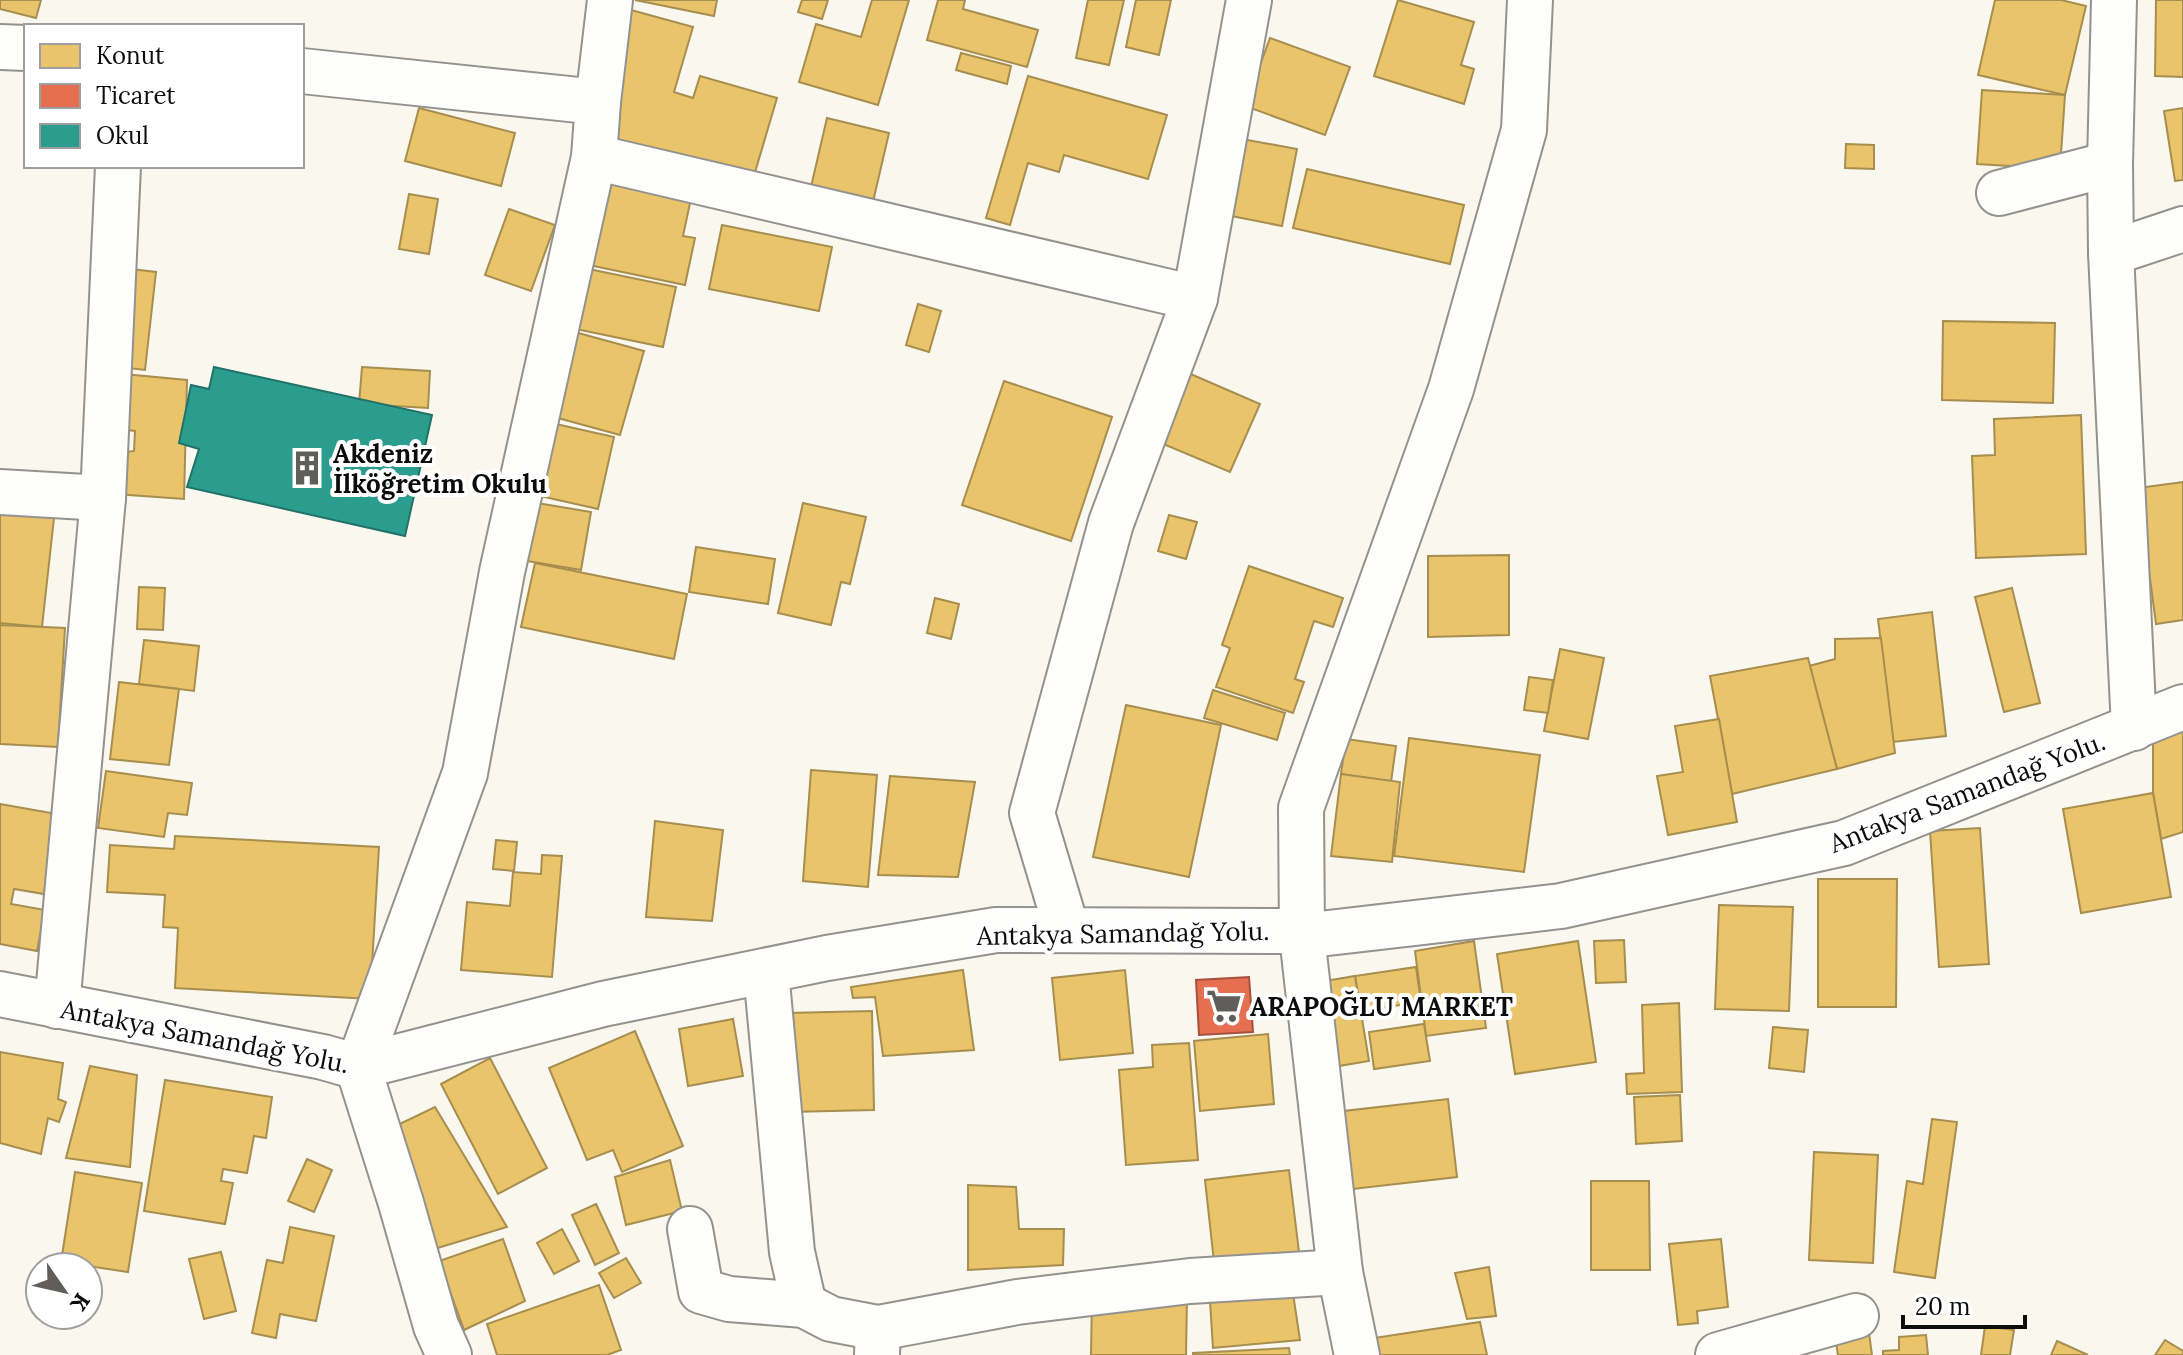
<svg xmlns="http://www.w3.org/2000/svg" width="2183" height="1355" font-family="Lora,serif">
<rect width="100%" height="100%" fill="#faf7ef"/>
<g fill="#e9c46a" stroke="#a78d4e" stroke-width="2">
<path d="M0,0H41L36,18L0,9Z"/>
<path d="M635,0H717L714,16Z"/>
<path d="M802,0H828L822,19L798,12Z"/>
<path d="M872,0H909L878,105L799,82L816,24L861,37Z"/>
<path d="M938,0H965L963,9L1038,30L1027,67L927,40Z"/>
<path d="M1088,0H1124L1109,65L1076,58Z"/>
<path d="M1136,0H1171L1159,55L1126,47Z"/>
<path d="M1398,0L1474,22L1461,65L1474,69L1464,104L1374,76Z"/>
<path d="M1995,0H2061L2086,6L2065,95L1978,75Z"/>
<path d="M2156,0H2183V77L2155,76Z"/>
<path d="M631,10L693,27L674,92L693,98L700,76L777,98L753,179L605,137Z"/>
<path d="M1270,38L1350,67L1325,135L1245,106Z"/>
<path d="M961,53L1011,66L1007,84L956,70Z"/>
<path d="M1028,76L1167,115L1148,179L1064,155L1059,172L1028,163L1010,225L986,218Z"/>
<path d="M1982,90L2065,95L2060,169L1977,164Z"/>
<path d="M419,108L515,133L501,186L405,161Z"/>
<path d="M2183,108V180L2175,181L2164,111Z"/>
<path d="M827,118L889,133L872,206L810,191Z"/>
<path d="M1231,137L1297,149L1282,226L1216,213Z"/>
<path d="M1846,144L1874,145V169L1845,168Z"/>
<path d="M599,169L693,189L683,236L695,238L685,285L579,263Z"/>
<path d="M1307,169L1464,205L1450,264L1293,228Z"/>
<path d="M409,194L438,199L429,254L399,249Z"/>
<path d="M509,209L555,225L531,291L485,275Z"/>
<path d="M722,225L832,247L819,311L709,289Z"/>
<path d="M113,267L156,272L145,370L102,365Z"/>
<path d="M579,267L676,287L663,347L566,327Z"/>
<path d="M918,304L941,311L929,352L906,345Z"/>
<path d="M1943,321L2055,323L2053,403L1942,400Z"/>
<path d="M571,331L644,351L620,435L547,415Z"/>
<path d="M362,367L430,371L428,408L359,404Z"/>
<path d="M1186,372L1260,404L1230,472L1156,441Z"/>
<path d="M113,373L187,380L184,499L115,494L113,454L134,451L135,431L111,428Z"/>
<path d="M1004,381L1112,417L1071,541L962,505Z"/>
<path d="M2081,415L2086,554L1976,558L1972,456L1995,455L1994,419Z"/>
<path d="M547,422L614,437L598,509L531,494Z"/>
<path d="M2183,482V620L2156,624L2138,488Z"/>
<path d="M525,501L591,512L581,570L515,559Z"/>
<path d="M803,503L866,517L850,584L841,582L831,625L778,613Z"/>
<path d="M0,512L54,518L42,627L0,623Z"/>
<path d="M1169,515L1197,522L1186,559L1158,551Z"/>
<path d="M696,547L775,559L768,604L689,592Z"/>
<path d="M1509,555V635L1428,637V556Z"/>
<path d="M535,563L687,594L674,659L521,627Z"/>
<path d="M1249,566L1343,598L1333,627L1314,621L1295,679L1304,682L1293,713L1216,687L1230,648L1222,645Z"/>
<path d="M139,587L165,588L163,630L137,629Z"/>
<path d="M2012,588L2040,703L2004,712L1975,597Z"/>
<path d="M935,598L959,604L951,639L927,633Z"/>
<path d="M1932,612L1946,736L1893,742L1878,619Z"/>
<path d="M0,625L65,628L58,747L0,744Z"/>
<path d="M1881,638L1895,753L1837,769L1809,666L1835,659V639Z"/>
<path d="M144,640L199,646L194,691L139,684Z"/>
<path d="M1560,649L1604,658L1588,739L1544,731Z"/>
<path d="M1808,658L1837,769L1732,794L1710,676Z"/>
<path d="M1529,677L1553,680L1548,713L1524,710Z"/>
<path d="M119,682L179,689L169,765L110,759Z"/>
<path d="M1213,690L1285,713L1277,740L1204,718Z"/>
<path d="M1126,705L1221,725L1189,877L1093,857Z"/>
<path d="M1719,719L1737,822L1668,835L1657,776L1683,772L1675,726Z"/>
<path d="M2183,730V832L2161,839L2153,793V740Z"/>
<path d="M1409,738L1540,755L1524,872L1394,856Z"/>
<path d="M1346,739L1396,746L1391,782L1341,774Z"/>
<path d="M811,770L877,775L868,887L803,881Z"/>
<path d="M106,771L192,783L187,815L168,813L164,837L98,828Z"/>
<path d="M1341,774L1400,782L1392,862L1331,856Z"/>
<path d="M890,776L975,782L958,877L878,875Z"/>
<path d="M2153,793L2171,897L2081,913L2063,809Z"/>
<path d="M0,804L57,814L44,894L14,889L11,904L45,910L37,951L0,944Z"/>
<path d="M655,821L723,830L712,921L646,917Z"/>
<path d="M1980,828L1989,964L1939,967L1930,831Z"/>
<path d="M175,836L379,847L370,999L175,988L178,928L163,927L165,895L107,892L110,845L174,849Z"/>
<path d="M496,840L517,842L514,871L493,869Z"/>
<path d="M542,855L562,856L552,977L461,970L467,902L510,906L513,872L541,874Z"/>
<path d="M1818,879H1897L1896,1007H1818Z"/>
<path d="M1719,905L1793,907L1789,1011L1715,1009Z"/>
<path d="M1624,940L1626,982L1596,983L1594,941Z"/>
<path d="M1474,941L1486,1028L1426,1036L1415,951Z"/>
<path d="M1578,941L1596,1062L1515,1074L1497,954Z"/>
<path d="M1416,967L1421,1002L1360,1011L1355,976Z"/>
<path d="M963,970L974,1050L883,1056L875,997L853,998L851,987Z"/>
<path d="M1125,970L1133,1053L1060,1060L1052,978Z"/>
<path d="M1355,976L1369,1061L1333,1067L1319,982Z"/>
<path d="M1679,1003L1682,1092L1627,1094L1626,1074L1644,1073L1642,1005Z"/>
<path d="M872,1011L874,1110L789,1112L787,1013Z"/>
<path d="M733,1019L743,1076L688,1086L679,1029Z"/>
<path d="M1424,1024L1430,1061L1374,1069L1369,1032Z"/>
<path d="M1773,1027L1808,1030L1804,1072L1769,1068Z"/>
<path d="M635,1031L683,1146L622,1172L613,1150L587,1160L549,1068Z"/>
<path d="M1268,1034L1274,1104L1200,1111L1194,1041Z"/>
<path d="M1189,1043L1198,1160L1126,1165L1119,1070L1153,1067L1152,1045Z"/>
<path d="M0,1052L63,1063L58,1099L66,1102L59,1122L48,1118L41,1154L0,1143Z"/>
<path d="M490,1058L547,1168L498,1194L441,1084Z"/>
<path d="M90,1066L137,1075L130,1167L66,1158Z"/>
<path d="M165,1080L272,1097L266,1138L254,1136L247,1173L223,1169L221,1181L233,1183L225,1224L144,1211Z"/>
<path d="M1680,1095L1682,1141L1636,1144L1634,1097Z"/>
<path d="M1448,1099L1457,1177L1353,1189L1344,1111Z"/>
<path d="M435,1107L507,1227L431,1250L385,1131Z"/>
<path d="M1932,1119L1957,1122L1935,1278L1894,1272L1907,1181L1923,1184Z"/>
<path d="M1814,1152L1878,1155L1873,1263L1809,1260Z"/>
<path d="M307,1159L332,1170L314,1212L288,1201Z"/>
<path d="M670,1160L682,1211L626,1225L615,1177Z"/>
<path d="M1289,1170L1299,1252L1214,1262L1205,1180Z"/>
<path d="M75,1172L142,1183L128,1272L61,1262Z"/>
<path d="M1591,1181H1649L1650,1270H1591Z"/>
<path d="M968,1185L1016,1187L1019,1229H1064L1063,1265L968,1270Z"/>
<path d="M596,1204L619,1253L595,1265L572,1215Z"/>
<path d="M290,1227L334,1236L316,1321L280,1314L276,1338L252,1333L267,1260L283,1263Z"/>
<path d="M562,1229L579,1261L554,1274L537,1243Z"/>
<path d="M503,1239L525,1301L464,1330L439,1261Z"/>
<path d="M1721,1239L1728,1307L1697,1311L1698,1323L1678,1325L1669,1244Z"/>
<path d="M221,1252L236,1311L204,1319L189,1259Z"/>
<path d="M626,1258L641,1283L614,1298L599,1273Z"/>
<path d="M1489,1267L1496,1316L1467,1319L1455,1273Z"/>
<path d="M1291,1280L1300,1340L1213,1348L1209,1286Z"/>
<path d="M599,1285L621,1350L607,1355H497L487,1324Z"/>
<path d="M1092,1296H1187L1186,1355H1091Z"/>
<path d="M1867,1318L1872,1355H1838L1833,1324Z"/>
<path d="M1480,1322L1487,1355H1378L1374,1338Z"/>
<path d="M1985,1326L2014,1330L2010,1355H1981Z"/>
<path d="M1926,1335L1928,1355H1883V1351L1899,1350V1337Z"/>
<path d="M2165,1340L2183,1351V1355H2155Z"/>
<path d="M2057,1341L2088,1355H2051Z"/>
<path d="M1289,1348L1290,1355H1193V1353Z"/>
</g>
<path fill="#e76f51" stroke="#a5513c" stroke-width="2" d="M1249,977L1253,1032L1199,1035L1196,980Z"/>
<path fill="#2a9d8f" stroke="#217268" stroke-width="2" d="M214,367L432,415L405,536L187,487L199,449L179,443L191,385L209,389Z"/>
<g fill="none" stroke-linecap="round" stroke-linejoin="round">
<g stroke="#93928e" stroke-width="48">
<g id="minor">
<path d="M2114,0L2110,164L2111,253L2134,728"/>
<path d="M0,47L26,48"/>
<path d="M302,71L598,102"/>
<path d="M594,157L1195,298L1111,523L1032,813L1067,930"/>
<path d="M1999,193L2110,164"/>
<path d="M2111,253L2183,229"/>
<path d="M1195,298L1249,0"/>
<path d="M0,492L103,498"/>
<path d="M766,971L792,1252L804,1305"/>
<path d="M57,1006L103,498L118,166"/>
<path d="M690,1229L701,1291L729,1299L804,1305L831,1319L878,1328"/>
<path d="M877,1355L878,1328L1017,1302L1190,1281L1340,1272"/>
<path d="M1357,1355L1340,1272L1302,936L1301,808L1451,389L1524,130L1530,0"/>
<path d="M1718,1355L1856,1316"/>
</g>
</g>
<g stroke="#93928e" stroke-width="48">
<g id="tertiary">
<path d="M0,994L323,1057L358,1067L603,1004L827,958L996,930L1291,931L1302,936L1561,906L1844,843L2183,707"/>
<path d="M449,1355L436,1326L401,1203L358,1067L465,773L502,572L594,157L598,102L610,0"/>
</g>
</g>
<use href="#minor" stroke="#fefefd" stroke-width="44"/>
<use href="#tertiary" stroke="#fefefd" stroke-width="44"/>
</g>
<defs>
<g id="building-bare" transform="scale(2.76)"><path d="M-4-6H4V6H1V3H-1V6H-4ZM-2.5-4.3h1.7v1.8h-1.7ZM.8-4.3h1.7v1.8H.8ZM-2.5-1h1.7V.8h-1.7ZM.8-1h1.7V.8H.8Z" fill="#5f5e5b" stroke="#fff" stroke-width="2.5" paint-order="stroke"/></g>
<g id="supermarket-bare" transform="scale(2.76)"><path d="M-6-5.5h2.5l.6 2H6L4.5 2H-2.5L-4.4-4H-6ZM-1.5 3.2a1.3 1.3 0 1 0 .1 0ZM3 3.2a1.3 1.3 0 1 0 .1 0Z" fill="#5f5e5b" stroke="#fff" stroke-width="2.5" paint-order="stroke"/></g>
</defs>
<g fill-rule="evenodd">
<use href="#building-bare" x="307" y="468"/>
<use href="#supermarket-bare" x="1224" y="1006"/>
</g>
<g text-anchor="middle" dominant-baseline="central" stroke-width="8" stroke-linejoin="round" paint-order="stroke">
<g font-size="26" font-weight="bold" fill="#0c0c0c" stroke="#fff" text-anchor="start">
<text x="333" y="453">Akdeniz<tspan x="333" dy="30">İlköğretim Okulu</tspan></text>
<text x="1250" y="1006">ARAPOĞLU MARKET</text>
</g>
<g font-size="26" fill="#0c0c0c" stroke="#fff">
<text transform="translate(1967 792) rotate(-21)">Antakya Samandağ Yolu.</text>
<text transform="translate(1123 933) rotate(-1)">Antakya Samandağ Yolu.</text>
<text transform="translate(205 1036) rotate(11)">Antakya Samandağ Yolu.</text>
</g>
</g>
<rect x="24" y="24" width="280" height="144" fill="#ffffff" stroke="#9e9e9e" stroke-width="2"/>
<rect x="40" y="44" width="40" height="24" fill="#e9c46a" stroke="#9e9e9e" stroke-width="2"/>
<text x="96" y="64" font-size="24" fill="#0c0c0c">Konut</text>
<rect x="40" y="84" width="40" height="24" fill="#e76f51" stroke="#9e9e9e" stroke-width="2"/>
<text x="96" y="104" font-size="24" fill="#0c0c0c">Ticaret</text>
<rect x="40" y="124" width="40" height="24" fill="#2a9d8f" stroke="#9e9e9e" stroke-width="2"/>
<text x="96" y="144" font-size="24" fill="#0c0c0c">Okul</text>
<g transform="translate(64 1291) rotate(124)"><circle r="38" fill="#ffffff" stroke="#9e9e9e" stroke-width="2"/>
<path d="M0-6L14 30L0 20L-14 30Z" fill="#5f5e5b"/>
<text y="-12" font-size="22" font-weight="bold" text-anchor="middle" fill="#0c0c0c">K</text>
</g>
<path d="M1903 1315v12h122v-12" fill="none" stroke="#0c0c0c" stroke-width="4"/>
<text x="1915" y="1315" font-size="24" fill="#0c0c0c" stroke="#ffffff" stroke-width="6" paint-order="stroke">20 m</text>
</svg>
